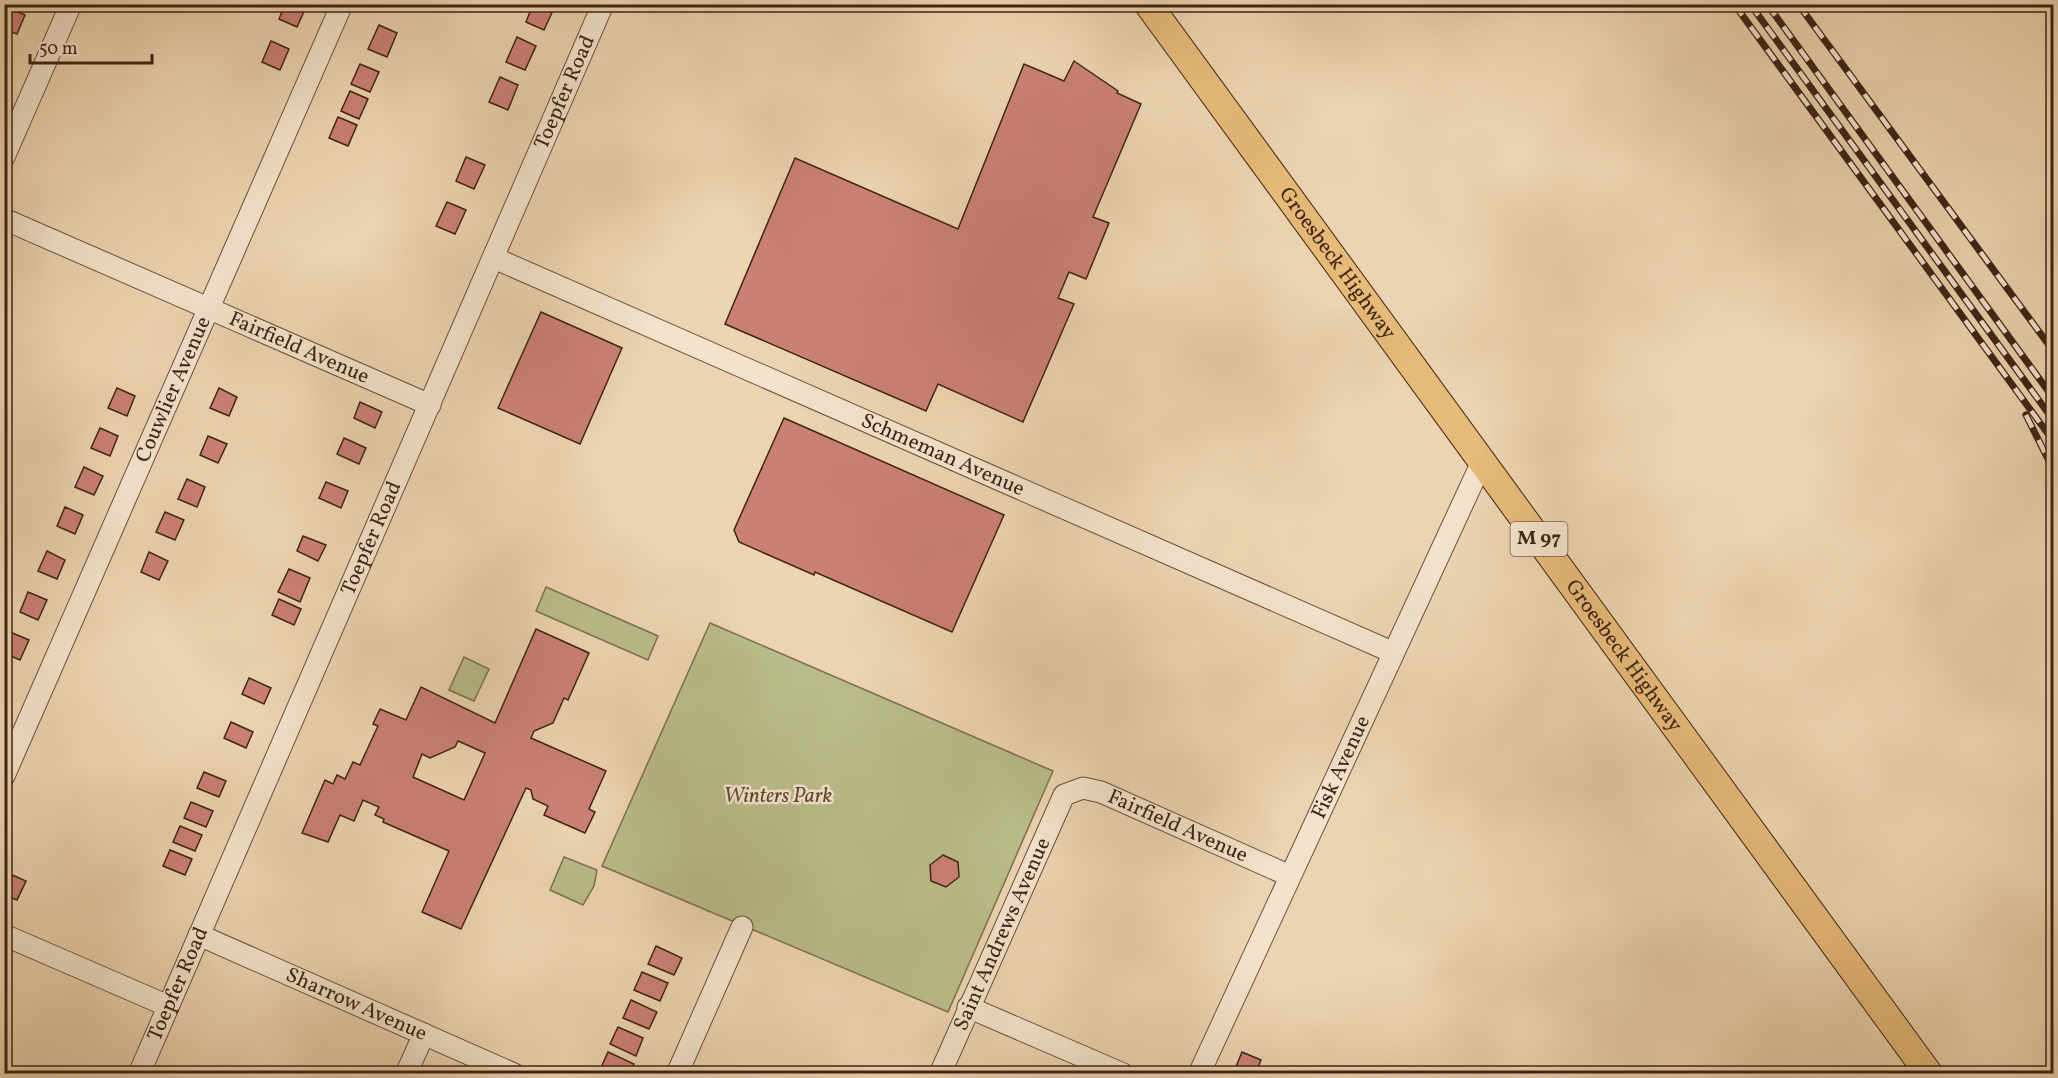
<svg xmlns="http://www.w3.org/2000/svg" width="2058" height="1078" font-family="Vollkorn,serif">
<rect width="100%" height="100%" fill="#ecd4b0"/>
<filter id="stains"><feTurbulence type="fractalNoise" baseFrequency=".00333" numOctaves="4"/><feColorMatrix values="0 0 0 0 .2 0 0 0 0 .09 0 0 0 0 .02 0 0 0 .5 -.17"/></filter>
<radialGradient id="worn" r=".72"><stop offset=".6" stop-color="#630" stop-opacity="0"/><stop offset="1" stop-color="#630" stop-opacity=".3"/></radialGradient>
<g fill="#b9bc8a" stroke="#7c7050" stroke-width="1.5">
<path d="M546,587L658,636L648,660L536,611Z"/>
<path d="M710,623L1053,771L948,1012L602,866Z"/>
<path d="M464,657L489,669L474,701L449,690Z"/>
<path d="M564,857L597,870L594,886L583,905L550,890Z"/>
</g>
<g fill="#cb8076" stroke="#3e2415" stroke-width="1.5" fill-rule="evenodd">
<path d="M285,4L306,7L297,27L279,19Z"/>
<path d="M533,4L555,6L544,30L526,22Z"/>
<path d="M8,8L25,15L17,34L4,29V17Z"/>
<path d="M379,25L397,33L387,57L368,49Z"/>
<path d="M517,37L536,46L525,70L506,62Z"/>
<path d="M271,41L289,49L280,70L262,62Z"/>
<path d="M1074,61L1118,91L1117,93L1141,104L1093,217L1109,223L1086,279L1069,272L1058,298L1074,304L1023,422L938,384L926,411L725,324L795,158L958,229L1024,64L1064,81Z"/>
<path d="M360,64L379,72L370,92L351,84Z"/>
<path d="M500,77L518,85L508,110L489,102Z"/>
<path d="M350,91L368,99L359,119L341,111Z"/>
<path d="M338,117L357,125L348,146L329,138Z"/>
<path d="M466,157L485,165L474,189L456,181Z"/>
<path d="M447,202L466,210L455,234L436,226Z"/>
<path d="M541,312L622,348L580,444L498,408Z"/>
<path d="M117,388L135,396L127,416L108,408Z"/>
<path d="M219,388L237,397L229,416L210,408Z"/>
<path d="M360,402L382,412L375,428L354,418Z"/>
<path d="M784,418L1004,515L952,632L815,572L814,575L739,542L734,530Z"/>
<path d="M100,428L118,436L110,456L91,448Z"/>
<path d="M208,436L227,444L218,463L200,455Z"/>
<path d="M344,438L366,448L359,464L337,454Z"/>
<path d="M84,467L103,476L94,495L75,487Z"/>
<path d="M187,479L205,487L197,507L178,499Z"/>
<path d="M326,482L348,491L341,508L319,498Z"/>
<path d="M65,507L83,515L75,534L57,526Z"/>
<path d="M165,512L184,520L175,540L156,532Z"/>
<path d="M303,536L326,545L318,561L297,551Z"/>
<path d="M47,551L65,560L57,579L38,571Z"/>
<path d="M149,552L168,561L159,580L141,572Z"/>
<path d="M289,569L310,578L300,602L278,592Z"/>
<path d="M28,592L47,600L38,620L20,612Z"/>
<path d="M279,599L301,609L294,625L272,615Z"/>
<path d="M536,629L589,653L568,700L564,698L553,723L534,731L531,738L606,771L589,809L595,812L585,833L544,815L548,806L533,799L531,790L526,788L461,929L422,912L449,851L383,822L384,819L375,815L379,807L363,800L354,821L340,815L328,842L302,833L325,780L333,784L337,775L345,779L353,762L360,765L378,726L373,724L380,709L406,720L421,687L495,723ZM458,741L485,753L464,800L413,777L422,754L430,758L455,747Z"/>
<path d="M10,632L29,640L20,660L4,653Z"/>
<path d="M249,678L271,688L264,704L242,694Z"/>
<path d="M231,722L253,732L246,748L224,738Z"/>
<path d="M204,772L226,781L219,797L197,788Z"/>
<path d="M191,802L213,811L206,827L184,818Z"/>
<path d="M180,826L202,835L195,851L173,842Z"/>
<path d="M170,850L192,859L185,875L163,866Z"/>
<path d="M943,855L958,862L959,877L946,887L931,881L930,865Z"/>
<path d="M8,873L26,881L17,900L4,895V880Z"/>
<path d="M656,946L682,958L674,975L648,964Z"/>
<path d="M642,972L668,983L660,1001L634,990Z"/>
<path d="M631,1000L657,1012L649,1029L623,1018Z"/>
<path d="M618,1027L643,1038L636,1056L610,1044Z"/>
<path d="M608,1052L634,1064L629,1074H608L600,1070Z"/>
<path d="M1242,1052L1261,1060L1255,1074H1233Z"/>
</g>
<g fill="none" stroke-linecap="round" stroke-linejoin="round">
<g stroke="#6a503c" stroke-width="23">
<g id="minor">
<path d="M4,157L71,4"/>
<path id="s1" d="M4,219L430,405"/>
<path id="s2" d="M494,258L1392,652"/>
<path id="s3" d="M4,776L342,4"/>
<path d="M4,935L168,1006"/>
<path id="s4" d="M199,935L514,1074"/>
<path d="M968,1007L1123,1074"/>
<path id="s5" d="M139,1074L603,4"/>
<path d="M406,1074L424,1034"/>
<path d="M677,1074L742,927"/>
<path id="s6" d="M940,1074L1064,795L1083,788L1101,792L1290,876"/>
<path id="s7" d="M1199,1074L1482,462"/>
</g>
</g>
<g stroke="#3e2415" stroke-width="29">
<g id="major">
<path id="s8" d="M1148,4L1929,1074"/>
</g>
</g>
<use href="#minor" stroke="#f3e3cc" stroke-width="21"/>
<use href="#major" stroke="#e6ba78" stroke-width="27"/>
<g stroke="#3e2415" stroke-width="7">
<g id="rail">
<path d="M1734,4L2054,442"/>
<path d="M1750,4L2054,421"/>
<path d="M1767,4L2054,399"/>
<path d="M1798,4L2054,352"/>
<path d="M2026,415L2054,471"/>
</g>
</g>
<use href="#rail" stroke="#f3e3cc" stroke-width="4.5" stroke-dasharray="14" stroke-linecap="butt"/>
</g>
<g text-anchor="middle" dominant-baseline="central" stroke-width="5" stroke-linejoin="round" paint-order="stroke">
<rect fill="#f3e3cc" stroke="#745d4c" stroke-width="1.5" x="1510.5" y="522" width="57" height="34" rx="4.5"/>
<g font-size="20" font-weight="bold" fill="#3e2415">
<text x="1539" y="539">M 97</text>
</g>
<g font-size="21" fill="#3e2415" stroke="#f3e3cc">
<text stroke="none"><textPath href="#s5" startOffset="1070">Toepfer Road</textPath></text>
<text stroke="none"><textPath href="#s8" startOffset="321">Groesbeck Highway</textPath></text>
<text stroke="none"><textPath href="#s1" startOffset="322">Fairfield Avenue</textPath></text>
<text stroke="none"><textPath href="#s3" startOffset="422">Couwlier Avenue</textPath></text>
<text stroke="none"><textPath href="#s2" startOffset="490">Schmeman Avenue</textPath></text>
<text stroke="none"><textPath href="#s5" startOffset="584">Toepfer Road</textPath></text>
<text stroke="none"><textPath href="#s8" startOffset="807">Groesbeck Highway</textPath></text>
<text stroke="none"><textPath href="#s7" startOffset="338">Fisk Avenue</textPath></text>
<text stroke="none"><textPath href="#s6" startOffset="428">Fairfield Avenue</textPath></text>
<text stroke="none"><textPath href="#s6" startOffset="153">Saint Andrews Avenue</textPath></text>
<text stroke="none"><textPath href="#s5" startOffset="98">Toepfer Road</textPath></text>
<text stroke="none"><textPath href="#s4" startOffset="172">Sharrow Avenue</textPath></text>
</g>
<g font-size="21" font-style="italic" fill="#5d4a32" stroke="#f3e3cc">
<text x="778" y="796">Winters Park</text>
</g>
</g>
<rect width="2058" height="1078" fill="none" stroke="#ecd4b0" stroke-width="24"/>
<rect x="6" y="6" width="2046" height="1066" fill="none" stroke="#3e2415" stroke-width="3"/>
<rect x="12" y="12" width="2034" height="1054" fill="none" stroke="#3e2415" stroke-width="1.5"/>
<path d="M30 54v9h122v-9" fill="none" stroke="#3e2415" stroke-width="3"/>
<text x="39" y="54" font-size="18" fill="#3e2415" stroke="#f3e3cc" stroke-width="4.5" paint-order="stroke">50 m</text>
<rect width="100%" height="100%" filter="url(#stains)"/>
<rect width="100%" height="100%" fill="url(#worn)"/>
</svg>
